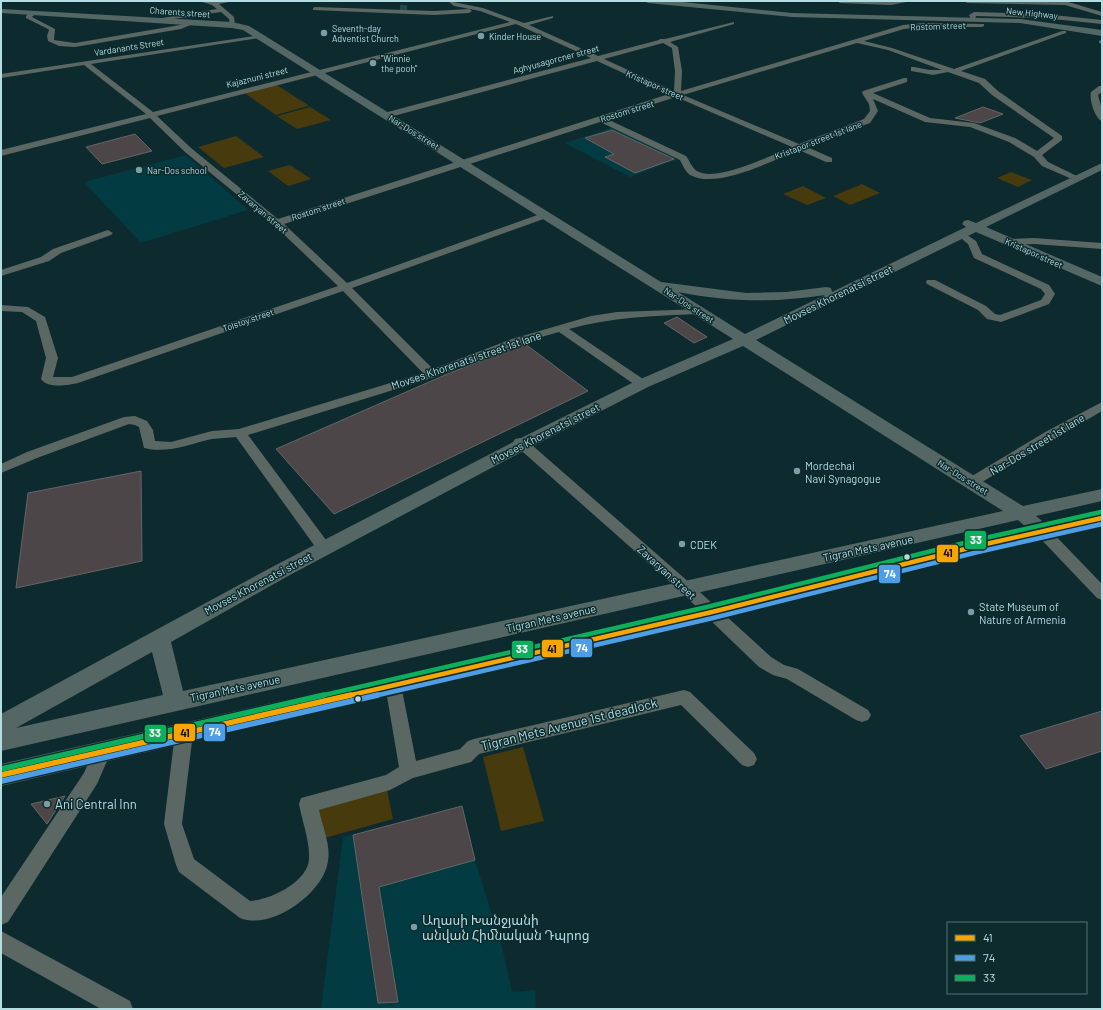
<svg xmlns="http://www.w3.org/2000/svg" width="1103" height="1010" font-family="Barlow,'Noto Sans Armenian',sans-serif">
<rect width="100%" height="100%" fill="#0d2b2f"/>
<g fill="#023b41">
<path d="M613,127L678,159L630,177L565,143Z"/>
<path d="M186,155L248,210L141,243L84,182Z"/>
<path d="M462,806L475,860L502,947L512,992L535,990L536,1009H312L321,1008L343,837Z"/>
</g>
<g fill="#473a0d">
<path d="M275,84L308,105V106L276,115L243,92Z"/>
<path d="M310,107L331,120L297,129L277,116Z"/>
<path d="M236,136L264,157L224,168L198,147Z"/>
<path d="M290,165L311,179L288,186L268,171Z"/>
<path d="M1011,172L1032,180L1018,187L997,178Z"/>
<path d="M862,184L880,193L850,205L833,196Z"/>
<path d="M803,186L826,198L807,205L783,194Z"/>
<path d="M523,747L544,821L501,831L483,757Z"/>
<path d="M387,790L393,819L321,839L315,811Z"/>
</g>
<g fill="#4c4648" stroke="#656565">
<path d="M983,107L1003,114L980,123L955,118Z"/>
<path d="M612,130L674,159L635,173L605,157L614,154L585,138Z"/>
<path d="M135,134L152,151L102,164L86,147Z"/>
<path d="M677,317L707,337L694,343L664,323Z"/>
<path d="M524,343L588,391L334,514L276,449L445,375Z"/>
<path d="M141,471L142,561L16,588L28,493Z"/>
<path d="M1102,711V751L1046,769L1020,736Z"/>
<path d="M65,796L47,824L31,804Z"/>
<path d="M462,806L475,860L379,887L398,1002L378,1003L353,835Z"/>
</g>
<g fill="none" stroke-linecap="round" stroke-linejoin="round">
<path stroke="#26464a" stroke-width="7" stroke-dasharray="7 3.5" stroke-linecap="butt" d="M400,8L407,9"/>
<g fill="#5a6763" fill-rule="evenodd">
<path d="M199,1H234L219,4L234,17L235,25L230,26L229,19L221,12L153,22L150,20L217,9L212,5Z"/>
<path d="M448,1L483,8L524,23L553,16V18L529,25L598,56L659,40L660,39H665L734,22V24L670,42L678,47L682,71L681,91L903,25L924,23L984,24V26L982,27H924L904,29L864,41L892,48L954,69L1062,31H1066V33L961,71L985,79L998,91L1062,136V140L1042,155L1048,162L1081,178L1080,180H1074L1042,166L1034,157L1009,142L970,127L925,122L873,99L878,111L870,123L807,147L832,158V162H826L799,150C773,160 717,190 690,175C685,171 683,166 680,160L600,122L284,224L347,283L543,213H549V217L352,288L433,369L512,339L591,316L617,312L701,309L702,311L701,313L697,314C654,316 611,317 569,329L646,381L648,384L646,387H638L559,332L520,343L435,377L248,435L329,544L331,548L329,552L324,553L319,552L236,437C228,438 220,438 212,439C189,444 168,454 144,448L139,427L135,425L129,424L37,458L1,473V464L27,452L124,417L135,416L147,421L153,430L155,441L171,442L212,431L239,429L423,373L343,291L78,383C68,385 48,389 41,379L46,358L36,321L22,312L1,311V305L28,307L45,317L58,358L53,377H72L338,286L274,225L185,152L150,118L1,156V150L146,114L84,65L1,78V74L261,35V37L259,38L91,64L153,112L510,22L480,11L454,6ZM516,24L591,58L384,113V117H390L597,61L669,94L278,219L191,148L157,116ZM663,43L672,48L675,71L674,91L604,59ZM857,43L888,50L942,70H930L914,67H911V71L933,75L948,72L979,83L992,95L1054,138L1037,151L1015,138L974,123L930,118L873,93L907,82V78H904L863,91L862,93L869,104L870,111L864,119L799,144L683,95ZM676,97L792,147C771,155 717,183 697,171C691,167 690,161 686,156L607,119Z"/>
<path d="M837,1H911L891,5L840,3Z"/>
<path d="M964,1H1065L1102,12V16L1065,5L967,3Z"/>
<path d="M315,7L434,11L469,9L472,11L469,13L434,15L313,10V8Z"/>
<path d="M31,12L36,13L32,17L55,29L54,40L75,43L180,25L192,21L195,23L181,29L75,47L59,46L48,41L47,36L49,30L48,29L26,18V16Z"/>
<path d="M974,12L1043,14L1102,20V24L1043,18L976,16L975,19H971L969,15Z"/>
<path d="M1101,40L1102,44L1099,43V41Z"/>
<path d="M1099,86H1102V92L1098,95L1102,109V121C1095,119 1089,99 1091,92Z"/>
<path d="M108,230L113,233L111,235L61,253L49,261L1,276V270L41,257L53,249Z"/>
<path d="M961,231L976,241L982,254L1049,285L1055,294L1049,304L1001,322L987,319L978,310L927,284L926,282L927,280H935L986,306L995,314L1000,315L1041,300L1045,294L1041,289L974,258L968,244L956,234Z"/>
<path d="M1034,238L1102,243V249L1034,244L1010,245L1005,242L1010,239Z"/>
<path d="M1102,402V411L977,485H967L965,482L967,479L1047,431Z"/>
<path d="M520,438L525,439L691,584L771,657L784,665L798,669L868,710L871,715L868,720L862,722L856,720L787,679L773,675L759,667L681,592L515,445L513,442L515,439Z"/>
<path d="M1042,526L1047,527L1102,584V600L1097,598L1037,535L1035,531L1037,527Z"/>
<path d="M393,678L399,680L401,685L416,761L460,749L468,741L474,739L684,690L690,692L754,753L757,759L754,765L748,767L742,765L681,705L479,754L471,762L413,778L390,790L319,810C322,825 331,845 328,861C324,893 271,931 240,918L179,872L176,865L164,824L175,733L178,728L184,725L190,728L193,733L182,824L194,859L250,901C270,900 308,882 309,859C310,841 302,821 299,804L301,798L386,775L399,767L385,685L387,680Z"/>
<path d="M102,744L108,746L111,752L97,784L8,922L1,925V897L84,773L96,746Z"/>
<path d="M1,931L130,1001L133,1009H101L1,953Z"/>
</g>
<g fill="#546764" fill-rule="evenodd">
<path d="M644,1H673L792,13L1020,19L1102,30V36L1020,23L792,17L648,3Z"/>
<path d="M1,9L232,22L249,26L661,282L746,293L786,292L826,287L831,288L832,292L966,227L962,224L964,221L968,220L976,223L1102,163V170L986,227L1102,277V286L976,232L756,340L1023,506L1102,489V501L1036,516L1046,524L1102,512V524L977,553L712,620L1,786V764L712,604L1027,528L1018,520L1,751V714L274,566L517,440L636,381L733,339L243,30L232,28L1,13ZM678,292C729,302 773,303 825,295L745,334ZM743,346L1003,511L183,691L171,642L288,576L529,448L648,387ZM152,652L163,695L16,728Z"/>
</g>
<g stroke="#0d2a2d" stroke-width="8">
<path id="bus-1-far1" d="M347,696L712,612L977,546L1102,518"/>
</g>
<g stroke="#0d2a2d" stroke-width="8">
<path id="bus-1" d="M1,775L351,695"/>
</g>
<g stroke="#0d2a2d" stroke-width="8">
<path id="bus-2-far1" d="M374,696L713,618L978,552L1102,524"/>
</g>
<g stroke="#0d2a2d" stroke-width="8">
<path id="bus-2" d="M2,781L378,695"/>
</g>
<g stroke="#0d2a2d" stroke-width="8">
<path id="bus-3-far1" d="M320,696L711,606L976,540L1101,512"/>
</g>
<g stroke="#0d2a2d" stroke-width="8">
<path id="bus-3" d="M1,769L324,695"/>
</g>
<use href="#bus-1-far1" stroke="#f7a600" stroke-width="4.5"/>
<use href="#bus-1" stroke="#f7a600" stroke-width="5.5"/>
<use href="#bus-2-far1" stroke="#4d9ee5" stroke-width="4.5"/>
<use href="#bus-2" stroke="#4d9ee5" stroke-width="5.5"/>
<use href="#bus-3-far1" stroke="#0daf5c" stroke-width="4.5"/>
<use href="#bus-3" stroke="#0daf5c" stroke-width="5.5"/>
</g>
<g fill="#7a9fa3" stroke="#0d2a2d" stroke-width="1.5">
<circle cx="324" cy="33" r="4"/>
<circle cx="481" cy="36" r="4"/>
<circle cx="373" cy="63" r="4"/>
<circle cx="139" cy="170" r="4"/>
<circle cx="797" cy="471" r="4"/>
<circle cx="682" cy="544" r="4"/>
<circle cx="971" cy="612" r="4"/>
<circle cx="47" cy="804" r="4"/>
<circle cx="414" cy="927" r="4"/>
</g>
<g fill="#b4dde2" stroke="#0d2a2d" stroke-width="1.5">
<circle cx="907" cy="557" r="3.5"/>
<circle cx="358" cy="699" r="3.5"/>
</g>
<g text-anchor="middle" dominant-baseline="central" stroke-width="3" stroke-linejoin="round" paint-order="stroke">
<g font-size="9" fill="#b4dde2" stroke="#0d2a2d">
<text transform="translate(180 12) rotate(4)">Charents street</text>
<text transform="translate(1032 13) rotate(6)">New Highway</text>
<text transform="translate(938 26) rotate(-2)">Rostom street</text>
<text transform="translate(129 47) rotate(-9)">Vardanants Street</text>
<text transform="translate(556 59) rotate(-15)">Aghyusagorcner street</text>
<text transform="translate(257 77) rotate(-14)">Kajaznuni street</text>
<text transform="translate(655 85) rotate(24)">Kristapor street</text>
<text transform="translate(627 111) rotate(-17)">Rostom street</text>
<text transform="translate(414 132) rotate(32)">Nar-Dos street</text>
<text transform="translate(818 140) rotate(-21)">Kristapor street 1st lane</text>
<text transform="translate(318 209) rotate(-18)">Rostom street</text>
<text transform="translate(263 212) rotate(40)">Zavaryan street</text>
<text transform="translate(1034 253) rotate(24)">Kristapor street</text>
<text transform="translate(689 305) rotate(33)">Nar-Dos street</text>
<text transform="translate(248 320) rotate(-19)">Tolstoy street</text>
<text transform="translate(963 477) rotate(32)">Nar-Dos street</text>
</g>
<g font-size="9" fill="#b4dde2" stroke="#0d2a2d" text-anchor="start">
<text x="332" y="28">Seventh-day<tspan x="332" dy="10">Adventist Church</tspan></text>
<text x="489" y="36">Kinder House</text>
<text x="381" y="58">"Winnie<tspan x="381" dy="10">the pooh"</tspan></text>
<text x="147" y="170">Nar-Dos school</text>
</g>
<g font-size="11" fill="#b4dde2" stroke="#0d2a2d">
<text transform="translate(838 294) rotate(-26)">Movses Khorenatsi street</text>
<text transform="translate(466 360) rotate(-19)">Movses Khorenatsi street 1st lane</text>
<text transform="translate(545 433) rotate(-27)">Movses Khorenatsi street</text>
<text transform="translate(1037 444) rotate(-31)">Nar-Dos street 1st lane</text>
<text transform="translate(868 548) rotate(-12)">Tigran Mets avenue</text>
<text transform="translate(667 572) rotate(42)">Zavaryan street</text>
<text transform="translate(258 583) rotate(-28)">Movses Khorenatsi street</text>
<text transform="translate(551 618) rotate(-13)">Tigran Mets avenue</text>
<text transform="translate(235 688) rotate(-12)">Tigran Mets avenue</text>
</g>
<g font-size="11" fill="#b4dde2" stroke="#0d2a2d" text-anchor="start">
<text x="805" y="465">Mordechai<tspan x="805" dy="13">Navi Synagogue</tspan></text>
<text x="690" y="544">CDEK</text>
<text x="979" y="606">State Museum of<tspan x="979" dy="13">Nature of Armenia</tspan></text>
</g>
<g font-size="13" fill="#b4dde2" stroke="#0d2a2d">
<text transform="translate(569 724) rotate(-14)">Tigran Mets Avenue 1st deadlock</text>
</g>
<g font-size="13" fill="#b4dde2" stroke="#0d2a2d" text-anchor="start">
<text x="55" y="804">Ani Central Inn</text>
<text x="422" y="920">Աղասի Խանջյանի<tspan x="422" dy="15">անվան Հիմնական Դպրոց</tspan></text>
</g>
</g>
<g stroke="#0d2a2d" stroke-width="1.5">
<rect x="964" y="530" width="23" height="20" rx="4" fill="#0daf5c"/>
<rect x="936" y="544" width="23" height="19" rx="4" fill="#f7a600"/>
<rect x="878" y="564" width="23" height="20" rx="4" fill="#4d9ee5"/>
<rect x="570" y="638" width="23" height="20" rx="4" fill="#4d9ee5"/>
<rect x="541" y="639" width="23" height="19" rx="4" fill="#f7a600"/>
<rect x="511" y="640" width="23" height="19" rx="4" fill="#0daf5c"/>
<rect x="203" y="723" width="23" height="19" rx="4" fill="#4d9ee5"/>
<rect x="173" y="723" width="23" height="19" rx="4" fill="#f7a600"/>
<rect x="144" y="724" width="23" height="19" rx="4" fill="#0daf5c"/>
</g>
<g font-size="11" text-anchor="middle" font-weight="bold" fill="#fff">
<text x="976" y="544">33</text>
<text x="890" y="578">74</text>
<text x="582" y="652">74</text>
<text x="522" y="653">33</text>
<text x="215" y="736">74</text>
<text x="155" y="737">33</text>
</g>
<g font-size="11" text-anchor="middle" font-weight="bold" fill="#111">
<text x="948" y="557">41</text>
<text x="552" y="653">41</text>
<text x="185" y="737">41</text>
</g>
<rect width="1103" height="1010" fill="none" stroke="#b4dde2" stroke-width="4"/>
<rect x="947" y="922" width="140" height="72" fill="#0d2a2d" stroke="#507275"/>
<rect x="955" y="935" width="20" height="6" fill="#f7a600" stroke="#507275"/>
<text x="983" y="942" font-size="12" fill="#b4dde2">41</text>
<rect x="955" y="955" width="20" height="6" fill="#4d9ee5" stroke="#507275"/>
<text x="983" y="962" font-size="12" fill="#b4dde2">74</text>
<rect x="955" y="975" width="20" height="6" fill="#0daf5c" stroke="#507275"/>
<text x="983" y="982" font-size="12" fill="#b4dde2">33</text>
</svg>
